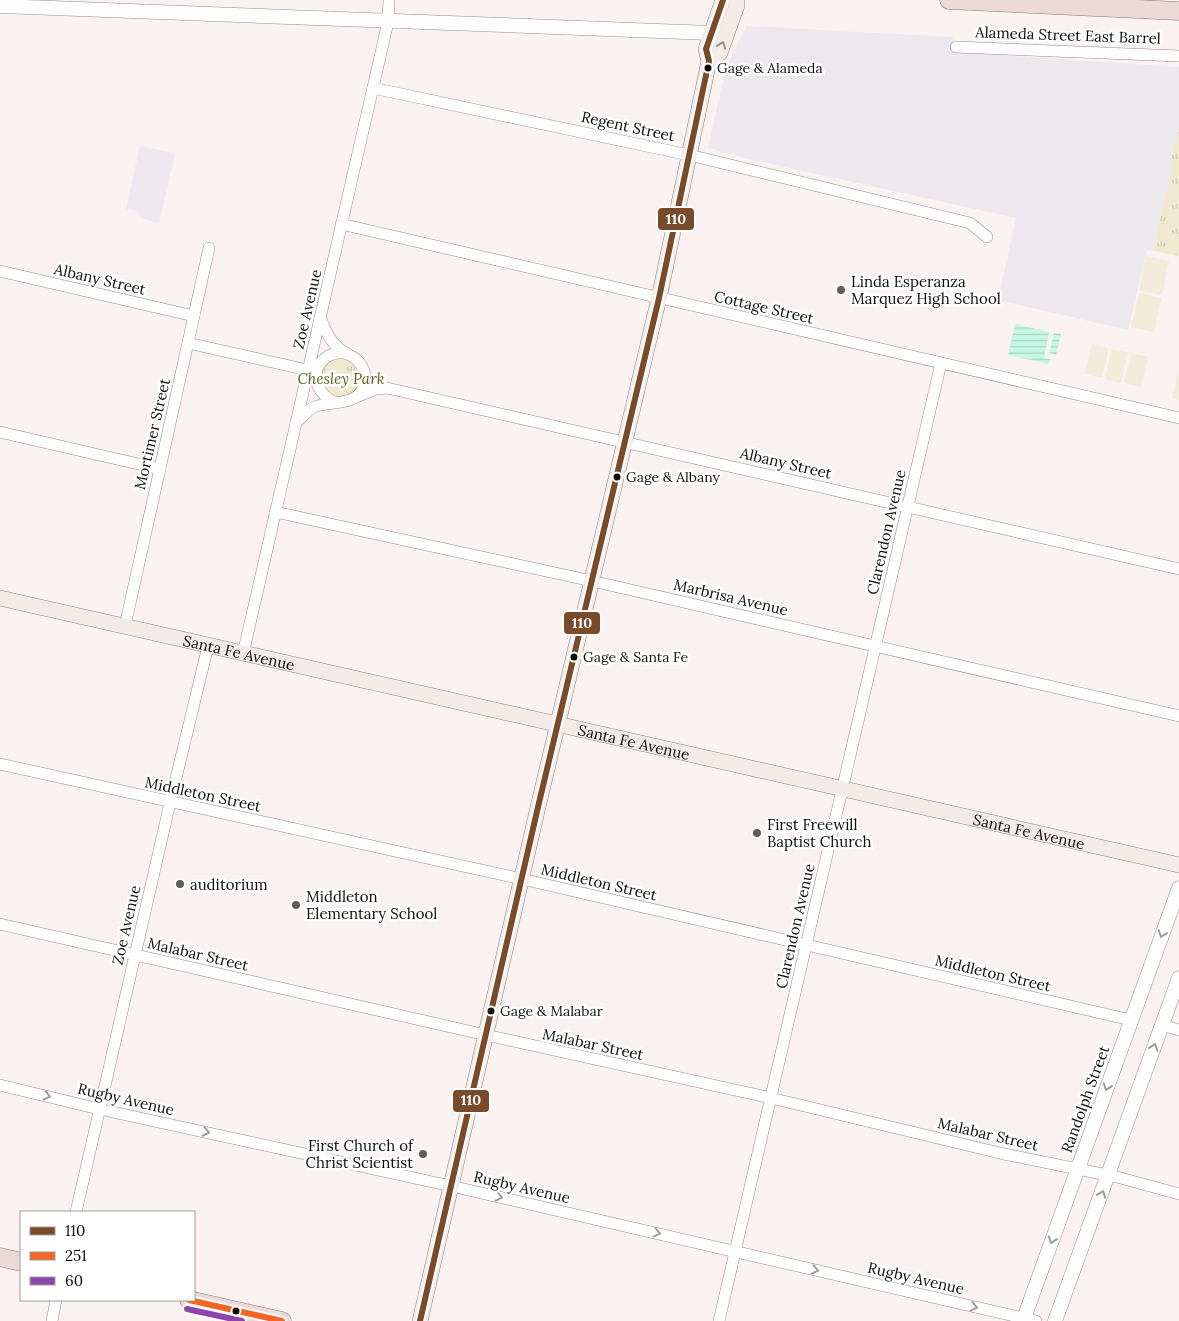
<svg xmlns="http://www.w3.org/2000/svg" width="1179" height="1321" font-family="Lora,serif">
<defs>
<pattern id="park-tufts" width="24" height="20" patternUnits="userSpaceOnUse" patternTransform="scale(1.25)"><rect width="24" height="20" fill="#f1e8d0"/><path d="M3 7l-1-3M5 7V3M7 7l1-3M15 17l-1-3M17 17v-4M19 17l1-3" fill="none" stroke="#cdc6b1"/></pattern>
<pattern id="water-rules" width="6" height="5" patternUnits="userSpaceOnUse" patternTransform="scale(1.25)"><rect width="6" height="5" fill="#c6f6e6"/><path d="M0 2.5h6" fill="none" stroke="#a9d2c4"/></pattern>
</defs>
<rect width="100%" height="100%" fill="#faf2f0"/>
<g fill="#ede8ed">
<path d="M746,26L952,37L957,52L1179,67V126L1172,155L1171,172L1153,251L1147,250L1128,330L998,300L1016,218L753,160L708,148L726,68Z"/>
<path d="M140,146L175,153L159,223L143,219L137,211L126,209Z"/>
</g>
<g fill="url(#park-tufts)">
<path d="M1179,126V256L1153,251L1171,172L1172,155Z"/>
<path d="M337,358C351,358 355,364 361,376L357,392L337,399L321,385C322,371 323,363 337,358Z"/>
</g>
<g fill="#f4ead9">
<path d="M1146,256L1169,261L1162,295L1139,290Z"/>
<path d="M1139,293L1162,298L1154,332L1131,327Z"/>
<path d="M1092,344L1109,348L1102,378L1085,374Z"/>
<path d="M1111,349L1128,352L1121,383L1105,379Z"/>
<path d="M1131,353L1148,357L1141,387L1124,383Z"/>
<path d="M1179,369V400L1172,398Z"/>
</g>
<g fill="url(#water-rules)">
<path d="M1015,324L1049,332L1044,358L1050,359L1049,364L1008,355Z"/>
<path d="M1054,333L1061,334L1056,355L1049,353Z"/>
</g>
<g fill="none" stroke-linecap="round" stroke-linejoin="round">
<g stroke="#93908f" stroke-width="12">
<g id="minor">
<path d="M956,47L1179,56"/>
<path d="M373,88L689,155L970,223L987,237"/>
<path d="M341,224L1179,418"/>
<path d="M0,271L194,316"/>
<path d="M188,343L316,372"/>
<path d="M354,398L376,389L387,388L1179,569"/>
<path d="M334,402C304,387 314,350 346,353"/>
<path d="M296,422C303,418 306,411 314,407C332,400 361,408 365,381C366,373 363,366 357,360C353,356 348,355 344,352C331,344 326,332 320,317"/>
<path d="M0,432L160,469"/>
<path d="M275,512L592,581L1179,716"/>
<path d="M125,626L209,248"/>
<path d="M243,654L388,22L389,0"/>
<path d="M0,764L522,879L1131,1020"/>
<path d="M0,924L486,1035L771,1098L1004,1154L1117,1177L1179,1194"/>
<path d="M1161,1025L1179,1030"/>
<path d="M0,1085L99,1109L451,1186L1036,1321"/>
<path d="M76,1212L170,803L208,646"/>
<path d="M52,1321L56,1300"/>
<path d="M719,1321L941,363"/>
</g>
</g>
<g stroke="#93908f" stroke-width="15">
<g id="tertiary">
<path d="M0,6L711,33"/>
<path d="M1023,1321L1179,888"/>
<path d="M1055,1321L1179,978"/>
</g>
</g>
<g stroke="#8a8685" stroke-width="16">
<g id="secondary">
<path d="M709,61L720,53L737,5V0"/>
<path id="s1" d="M0,598L1179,865"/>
<path d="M420,1321L538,807L659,298L709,61L706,49L723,0"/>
</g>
</g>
<g stroke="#807d7c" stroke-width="19">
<g id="primary">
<path d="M949,0L1179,11"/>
<path d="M0,1257L21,1262"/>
<path d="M189,1300L282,1321"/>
</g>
</g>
<use href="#minor" stroke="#fefdfd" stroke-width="11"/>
<use href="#tertiary" stroke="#fefdfd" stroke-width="14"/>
<use href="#secondary" stroke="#f4ebe8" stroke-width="15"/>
<use href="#primary" stroke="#ecd9d7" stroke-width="18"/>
<g stroke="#fff" stroke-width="10">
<path id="bus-1" d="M420,1321L538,807L659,298L709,61L706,49L723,0"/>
</g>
<g stroke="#fff" stroke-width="10">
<path id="bus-2" d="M189,1300L282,1321"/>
</g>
<g stroke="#fff" stroke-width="10">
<path id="bus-3" d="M187,1309L242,1321"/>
</g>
<use href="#bus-1" stroke="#7a4b2a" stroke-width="6"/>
<use href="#bus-2" stroke="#f26522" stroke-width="6"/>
<use href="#bus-3" stroke="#8e44ad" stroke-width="6"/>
</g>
<defs><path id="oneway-chevron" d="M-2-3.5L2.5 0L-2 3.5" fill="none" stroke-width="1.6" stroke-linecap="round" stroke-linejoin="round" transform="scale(1.25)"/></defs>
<use stroke="#979290" href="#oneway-chevron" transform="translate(722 45) rotate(-70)"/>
<g stroke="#9d9d9d">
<use href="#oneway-chevron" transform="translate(1162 934) rotate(110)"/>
<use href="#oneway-chevron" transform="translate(1154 1047) rotate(-71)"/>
<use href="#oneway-chevron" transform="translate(1107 1087) rotate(110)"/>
<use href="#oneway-chevron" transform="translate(47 1096) rotate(13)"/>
<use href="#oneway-chevron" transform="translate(206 1132) rotate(12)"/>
<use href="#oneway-chevron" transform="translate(1102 1194) rotate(-70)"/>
<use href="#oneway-chevron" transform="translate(499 1197) rotate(13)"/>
<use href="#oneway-chevron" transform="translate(657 1233) rotate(13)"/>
<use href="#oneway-chevron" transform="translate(1052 1240) rotate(110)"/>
<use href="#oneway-chevron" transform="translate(815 1270) rotate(13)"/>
<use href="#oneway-chevron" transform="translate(974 1307) rotate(13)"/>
</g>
<g fill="#0c0c0c" stroke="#fff" stroke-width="2">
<circle cx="708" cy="68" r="4.5"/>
<circle cx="617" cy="477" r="4.5"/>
<circle cx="574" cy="657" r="4.5"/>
<circle cx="491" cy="1011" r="4.5"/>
<circle cx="236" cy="1311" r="4.5"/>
</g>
<g fill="#5f5c5c" stroke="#fff" stroke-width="2">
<circle cx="841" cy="290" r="5"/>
<circle cx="757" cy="833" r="5"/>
<circle cx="180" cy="884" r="5"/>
<circle cx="296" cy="905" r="5"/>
<circle cx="423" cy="1154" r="5"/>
</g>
<g text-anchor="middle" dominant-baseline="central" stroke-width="5" stroke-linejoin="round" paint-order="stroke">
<g font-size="14" fill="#0c0c0c" stroke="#fff" text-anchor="start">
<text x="717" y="68">Gage &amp; Alameda</text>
<text x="626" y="477">Gage &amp; Albany</text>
<text x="583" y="657">Gage &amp; Santa Fe</text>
<text x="500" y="1011">Gage &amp; Malabar</text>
</g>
<g font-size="15" fill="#0c0c0c" stroke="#fff">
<text transform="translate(1068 35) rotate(2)">Alameda Street East Barrel</text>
<text transform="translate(628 126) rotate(12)">Regent Street</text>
<text transform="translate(100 279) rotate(13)">Albany Street</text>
<text transform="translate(764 307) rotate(13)">Cottage Street</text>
<text transform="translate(307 309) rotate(-77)">Zoe Avenue</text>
<text transform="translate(152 434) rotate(-77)">Mortimer Street</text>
<text transform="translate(786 463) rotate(13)">Albany Street</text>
<text transform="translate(886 532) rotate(-77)">Clarendon Avenue</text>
<text transform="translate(731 597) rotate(13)">Marbrisa Avenue</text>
<text stroke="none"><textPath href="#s1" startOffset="245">Santa Fe Avenue</textPath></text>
<text stroke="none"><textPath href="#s1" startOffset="650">Santa Fe Avenue</textPath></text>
<text transform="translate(203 794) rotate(12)">Middleton Street</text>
<text stroke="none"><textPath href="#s1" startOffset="1055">Santa Fe Avenue</textPath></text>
<text transform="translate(599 882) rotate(13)">Middleton Street</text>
<text transform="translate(126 925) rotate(-77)">Zoe Avenue</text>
<text transform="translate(795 926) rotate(-77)">Clarendon Avenue</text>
<text transform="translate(198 954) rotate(13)">Malabar Street</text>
<text transform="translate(993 973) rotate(13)">Middleton Street</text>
<text transform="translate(593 1044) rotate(12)">Malabar Street</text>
<text transform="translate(126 1099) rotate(13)">Rugby Avenue</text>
<text transform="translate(1085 1099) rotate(-70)">Randolph Street</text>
<text transform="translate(988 1134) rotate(13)">Malabar Street</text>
<text transform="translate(522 1187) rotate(13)">Rugby Avenue</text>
<text transform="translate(916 1278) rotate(13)">Rugby Avenue</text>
</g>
<g font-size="15" fill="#0c0c0c" stroke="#fff" text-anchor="start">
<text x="851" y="281">Linda Esperanza<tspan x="851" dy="17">Marquez High School</tspan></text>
<text x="767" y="824">First Freewill<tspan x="767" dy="17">Baptist Church</tspan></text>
<text x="190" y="884">auditorium</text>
<text x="306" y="896">Middleton<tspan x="306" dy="17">Elementary School</tspan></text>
<text x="413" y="1145" text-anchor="end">First Church of<tspan x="413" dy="17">Christ Scientist</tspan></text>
</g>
<g font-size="15" font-style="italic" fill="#5b641c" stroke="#fff">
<text x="341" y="378">Chesley Park</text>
</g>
</g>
<g stroke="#fff" stroke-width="2">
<rect x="657" y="207" width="38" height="24" rx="5" fill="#7a4b2a"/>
<rect x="563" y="611" width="38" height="24" rx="5" fill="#7a4b2a"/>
<rect x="452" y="1089" width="38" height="24" rx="5" fill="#7a4b2a"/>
</g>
<g font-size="14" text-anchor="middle" font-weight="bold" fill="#fff">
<text x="676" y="224">110</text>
<text x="582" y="628">110</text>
<text x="471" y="1105">110</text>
</g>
<rect x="20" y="1211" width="175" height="90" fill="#ffffff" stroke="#9e9e9e"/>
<rect x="30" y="1227" width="25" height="8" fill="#7a4b2a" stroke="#9e9e9e"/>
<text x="65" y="1236" font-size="15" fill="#0c0c0c">110</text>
<rect x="30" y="1252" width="25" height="8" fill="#f26522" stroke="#9e9e9e"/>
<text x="65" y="1261" font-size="15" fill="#0c0c0c">251</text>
<rect x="30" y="1277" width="25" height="8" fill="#8e44ad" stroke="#9e9e9e"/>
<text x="65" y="1286" font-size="15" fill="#0c0c0c">60</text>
</svg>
